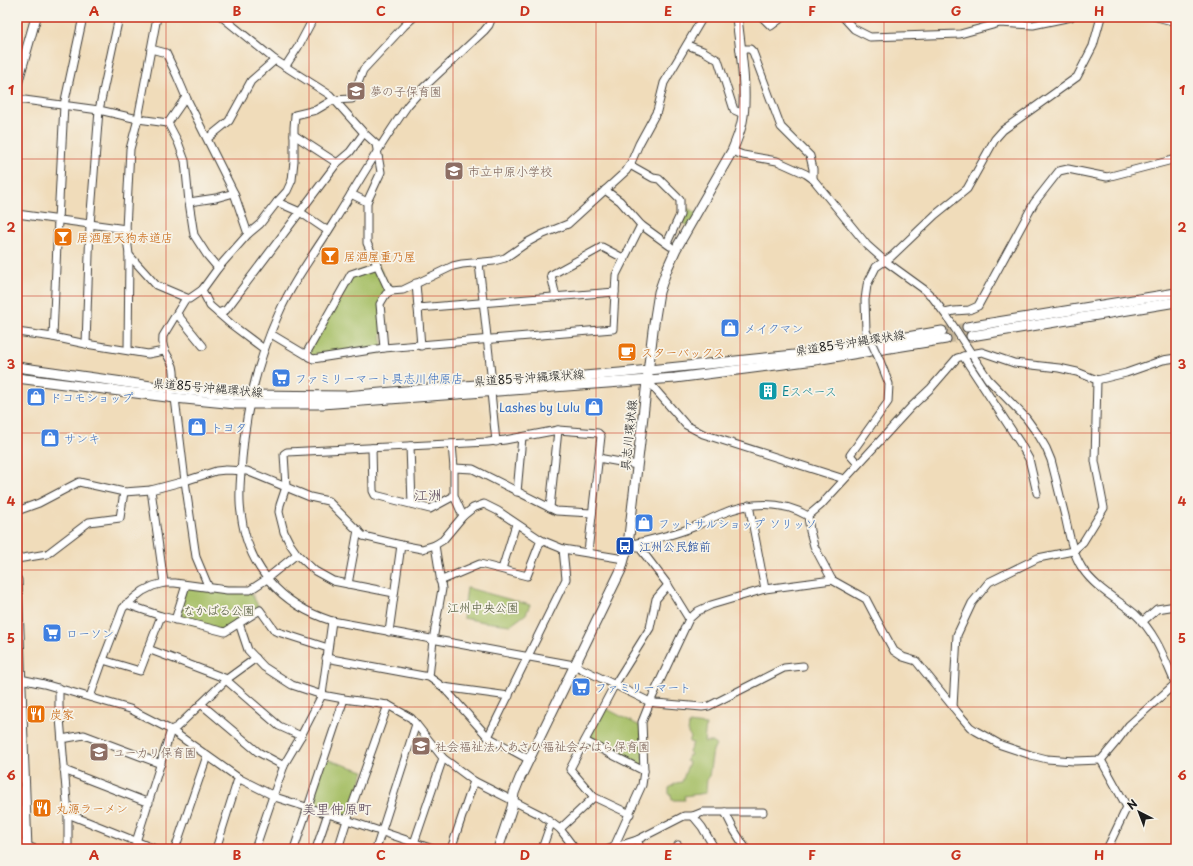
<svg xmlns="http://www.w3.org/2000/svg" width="1193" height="866" font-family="'Playpen Sans','Klee One',sans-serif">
<rect width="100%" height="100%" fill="#f7f3e8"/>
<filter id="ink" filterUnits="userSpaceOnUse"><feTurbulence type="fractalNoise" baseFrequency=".025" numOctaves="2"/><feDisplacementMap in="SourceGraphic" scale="8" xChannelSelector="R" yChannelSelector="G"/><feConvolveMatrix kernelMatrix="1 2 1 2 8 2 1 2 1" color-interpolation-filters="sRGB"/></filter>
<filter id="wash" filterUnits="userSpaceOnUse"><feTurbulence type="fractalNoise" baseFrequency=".012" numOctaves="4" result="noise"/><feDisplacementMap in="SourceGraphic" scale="16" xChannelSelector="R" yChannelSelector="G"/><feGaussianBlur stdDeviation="0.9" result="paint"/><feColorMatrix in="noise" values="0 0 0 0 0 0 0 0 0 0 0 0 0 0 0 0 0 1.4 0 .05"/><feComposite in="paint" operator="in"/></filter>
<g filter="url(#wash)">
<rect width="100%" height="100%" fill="#f0dcba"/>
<g fill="#a4be64" stroke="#606d40">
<path d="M684,207L702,215L693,229L682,222L684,217Z"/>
<path d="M378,265L391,291L381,305L382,353L313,359L307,352L353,273Z"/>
<path d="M186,585L250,590L260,610L225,632L175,620Z"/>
<path d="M467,588H468L530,605L526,614L511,625L484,622L463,618Z"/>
<path d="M603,707L642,727L644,771L585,741Z"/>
<path d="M689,723L706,725L704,742H713L716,746L713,750L709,776L707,778L706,793L684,796L685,800H672L671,795H669V788L676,783L682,782L689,762L686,761L688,755L690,756L691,754L689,752L693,743L689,742L691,737L688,734Z"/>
<path d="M325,759L364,771L347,820L308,807Z"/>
</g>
</g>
<g filter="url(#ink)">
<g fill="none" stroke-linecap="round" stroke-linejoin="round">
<g stroke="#c6b69a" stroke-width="9" stroke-dasharray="9 4.5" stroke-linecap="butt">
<path d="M942,331L967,327"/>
<path d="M946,339L971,336"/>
</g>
<g stroke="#3c3934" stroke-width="9">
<g id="minor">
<path d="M222,17L275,60L330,95L364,133L376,144L381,172L367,202V243L388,288L391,291"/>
<path d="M492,17L489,25L484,31L424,87L408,105C381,143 357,185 332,225C314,254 293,281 279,313C258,359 246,408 242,459C241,476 238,495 241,513C247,567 281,605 332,621L574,665L650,702L656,703L702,707L709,706L784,668L803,666"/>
<path d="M762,17L771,26L783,17"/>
<path d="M843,17L854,29L870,37L960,34L1000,23L1033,25L1071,17"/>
<path d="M1157,17L1176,22"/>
<path d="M687,45L703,51L718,60L734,110L743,114"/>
<path d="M151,49L166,53L177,76L186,97L234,193L248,234"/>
<path d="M740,49H750L753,52L781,127L810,156L813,169V179"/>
<path d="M285,67L298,47L314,17"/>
<path d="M17,99L99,110L138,119L168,123L186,97"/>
<path d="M168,123L178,142L185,161L189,202L194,235L207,255L218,268"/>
<path d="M294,135L337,163"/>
<path d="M208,138L229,121L251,81L275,60"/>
<path d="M732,151L743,155L777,161L806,174L813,179L867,245L885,261L925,290L933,298L948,318L988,379L1026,418L1039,436L1046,448L1051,460C1056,478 1060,497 1065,516C1069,534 1072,552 1082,568C1095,588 1117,599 1135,614C1156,633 1165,660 1176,685"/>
<path d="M630,165L653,178L659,179L680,200V215L667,243"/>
<path d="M605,190L620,201L641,225L670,246"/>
<path d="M351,194L367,202"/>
<path d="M189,202L216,198L234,193"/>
<path d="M277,202L300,212L328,231"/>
<path d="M17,214L126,229"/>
<path d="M129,255L156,285L189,299L202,290L218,268L248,234L260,224L277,202L287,191L292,180L294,161V128L295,115L316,110L333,100L352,99L363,70L404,26L414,17"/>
<path d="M479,263L492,383"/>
<path d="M416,283L421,346"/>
<path d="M202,290L210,306L232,325L264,349"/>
<path d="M556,297L551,275L602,247L625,259"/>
<path d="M418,308L615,292"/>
<path d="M218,313L226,310L337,163L350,152L364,133"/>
<path d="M945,313L954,311L969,310L978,306L1034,203L1059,171L1068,169L1107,177L1176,159"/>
<path d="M177,314L203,346"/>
<path d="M866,331L865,300L867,285L876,267L892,256L935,215L967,189L995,139L1003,130L1077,77L1093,46L1101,17"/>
<path d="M17,332L53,337L86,344L148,354L164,351"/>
<path d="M271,334L313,359L384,348L613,329L616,275L641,225"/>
<path d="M53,337L58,220L64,105L83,17"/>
<path d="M86,344L90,225L99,110L119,17"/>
<path d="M384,348L380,304L386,294L391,291L403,290L453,266L462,264L494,261L505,258L528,242L541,235L568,224L626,171L630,165L639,144L657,111L664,83L703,17"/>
<path d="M128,350L129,255L126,229L130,149L138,119L157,17"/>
<path d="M963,356L1020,443L1029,459L1037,493"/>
<path d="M309,357L307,352L351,274L378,265"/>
<path d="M647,380L686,425L703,434L844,479"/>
<path d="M175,389C174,382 175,372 173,366C168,354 161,350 163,336L186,298"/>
<path d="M491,392L496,442"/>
<path d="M175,398L185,481L196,557L209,588"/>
<path d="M452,444L454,468V496L463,516"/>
<path d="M410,446L412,504"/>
<path d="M372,448L373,491L375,495L430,509L454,496"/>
<path d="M598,458L637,465"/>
<path d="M858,464L850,455L888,402L889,384L880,361"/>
<path d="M454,468L473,469L556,511L592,513"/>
<path d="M151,490L164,583"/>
<path d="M517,492L522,437"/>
<path d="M749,505L765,589"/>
<path d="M550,508L558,430"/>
<path d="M17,511L39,503L79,482L124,492L151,490L185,481L216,471L226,470L247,471L310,497L328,501L363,536L401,545L422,549L435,545L443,540L463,516L473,508L484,504L498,511L541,540L563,549L624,559"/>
<path d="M628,545C651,540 674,535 696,526C704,522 712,518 721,514C749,502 781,500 808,516"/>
<path d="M631,545L639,547L668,585L689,619"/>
<path d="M17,559L47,554L89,522L120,518L124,492"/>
<path d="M502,569L516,524"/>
<path d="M832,580L866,599L877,620L894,651L903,657L916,661L958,713L970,727L976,731L1001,745L1031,755L1047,759L1074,761L1101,760L1117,741L1129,725L1175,684"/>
<path d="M440,581L480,564L527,576L541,540"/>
<path d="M348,584L358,530"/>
<path d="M394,593L333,581L315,571L297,554L290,544L284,532L279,512L280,505L286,487L284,454L287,452L488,442L505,440L558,430L598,433L601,436L588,552"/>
<path d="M126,604L161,616"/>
<path d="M175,620L186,585"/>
<path d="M1142,622L1157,609L1176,606"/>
<path d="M239,623L248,650L264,667L292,685L322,695L344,699L388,705L395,709L411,718L416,724L443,758L474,781L541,815L560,829L575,849"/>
<path d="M389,632L401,545"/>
<path d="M148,649L227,679"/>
<path d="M326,658L429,677L443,687L488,737L528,759"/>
<path d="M103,660L140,671L161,616L225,632L260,610L275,631L328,648"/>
<path d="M429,677L433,640L442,589L435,545"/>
<path d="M20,679L44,684L130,709L171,730L240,779L278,798L347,820L433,849"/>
<path d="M226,680L279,726L301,736"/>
<path d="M443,687L509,696"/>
<path d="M59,688V706L68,814V849"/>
<path d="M90,697L103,660L123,608L134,598L143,591L153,586L164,583H175L227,590H250L267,579L271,575L297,554"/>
<path d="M201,704L258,752L284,766"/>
<path d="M953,707L957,635L972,603L989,582L1038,558L1073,551L1083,542L1104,508L1095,461L1097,380"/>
<path d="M488,737L566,579L563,549"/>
<path d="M62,739L84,735L161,764"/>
<path d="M585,741L644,771"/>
<path d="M1101,760L1127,807L1107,849"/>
<path d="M64,770L149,803"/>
<path d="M725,812L734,830L746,849"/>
<path d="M68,814L155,849"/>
<path d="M630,814L594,797L570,769L615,684L650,628L656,599L668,585"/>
<path d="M693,816L702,827L715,849"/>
<path d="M560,829L594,797"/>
<path d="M637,840L641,849"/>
<path d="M17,842L35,849"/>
<path d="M136,842L171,730L177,727L227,679L256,658"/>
<path d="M678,845L681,849"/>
<path d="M614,847L642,785L644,771L642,722L650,702L689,619L698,611L711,605L765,589L832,580L814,546L810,531L808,516L821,505L911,407L931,388L957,358L971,354L982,352L1014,363L1059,368L1077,372L1097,380L1126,373L1163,360L1176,358"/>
<path d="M175,849L207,756"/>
<path d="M216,849L237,782L240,779"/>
<path d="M255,849L273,796L285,763L301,736L322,695L332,621"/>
<path d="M294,849L344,699"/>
<path d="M316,849L328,813"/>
<path d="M338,849L347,820L388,705"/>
<path d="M376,849L416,724"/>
<path d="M412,849L443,758"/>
<path d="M451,849L474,781"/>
<path d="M542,849L551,823"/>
<path d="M609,849L637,840L684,816H693L703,812H763"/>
</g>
</g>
<g stroke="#3c3934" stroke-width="11">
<g id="major">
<path d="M17,84L36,17"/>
<path d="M967,327L1176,293"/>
<path d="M971,336L1176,302"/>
<path d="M17,367L165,388L236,395L345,396L620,373L814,353L942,331"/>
<path d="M17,378L175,398L236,404H322L675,378L815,360L946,339"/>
<path d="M17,580L27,849"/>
<path d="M498,849L512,807L514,793L520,778L621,570L628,545L653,330L659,292L667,269L676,249L732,151C736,142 740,132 742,122C748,92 740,48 737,17"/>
</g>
</g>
<use href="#minor" stroke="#fff" stroke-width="7"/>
<use href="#major" stroke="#fff" stroke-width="9"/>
<g stroke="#3c3934" stroke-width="9" stroke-linecap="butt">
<path id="minor-bridge" d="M866,331L880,361"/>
</g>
<use href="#minor-bridge" stroke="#fff" stroke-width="7"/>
</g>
</g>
<path fill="none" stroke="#c8321e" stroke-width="1" stroke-opacity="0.55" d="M166,17V849M309,17V849M453,17V849M596,17V849M740,17V849M884,17V849M1027,17V849M17,159H1176M17,296H1176M17,433H1176M17,570H1176M17,707H1176"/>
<defs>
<g id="school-square" transform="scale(1)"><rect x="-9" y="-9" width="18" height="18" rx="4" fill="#8d6e63" stroke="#f7f3e8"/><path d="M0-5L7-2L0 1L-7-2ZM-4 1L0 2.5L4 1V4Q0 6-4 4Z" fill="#fff"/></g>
<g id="bar-square" transform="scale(1)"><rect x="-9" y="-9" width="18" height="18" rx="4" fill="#e8710a" stroke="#f7f3e8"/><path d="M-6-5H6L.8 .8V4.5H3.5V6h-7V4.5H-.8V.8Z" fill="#fff"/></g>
<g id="shop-square" transform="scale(1)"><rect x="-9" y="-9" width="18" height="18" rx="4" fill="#3f7fe0" stroke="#f7f3e8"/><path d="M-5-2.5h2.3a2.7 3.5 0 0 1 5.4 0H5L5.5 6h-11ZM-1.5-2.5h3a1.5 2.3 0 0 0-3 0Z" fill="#fff"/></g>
<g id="cafe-square" transform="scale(1)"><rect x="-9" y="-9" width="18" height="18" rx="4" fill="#e8710a" stroke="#f7f3e8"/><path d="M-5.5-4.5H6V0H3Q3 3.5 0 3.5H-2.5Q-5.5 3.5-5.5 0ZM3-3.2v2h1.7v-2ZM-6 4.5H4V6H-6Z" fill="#fff"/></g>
<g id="supermarket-square" transform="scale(1)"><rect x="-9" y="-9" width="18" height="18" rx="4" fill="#3f7fe0" stroke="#f7f3e8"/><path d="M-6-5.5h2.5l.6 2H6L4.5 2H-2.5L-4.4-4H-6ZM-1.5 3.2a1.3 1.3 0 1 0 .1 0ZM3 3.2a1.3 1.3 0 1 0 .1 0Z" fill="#fff"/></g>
<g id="building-square" transform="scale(1)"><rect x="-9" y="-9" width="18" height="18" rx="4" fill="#0f9aa8" stroke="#f7f3e8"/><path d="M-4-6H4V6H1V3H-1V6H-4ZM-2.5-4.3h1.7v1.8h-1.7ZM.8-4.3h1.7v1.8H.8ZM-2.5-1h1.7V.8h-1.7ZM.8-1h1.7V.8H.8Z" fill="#fff"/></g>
<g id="bus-square" transform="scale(1)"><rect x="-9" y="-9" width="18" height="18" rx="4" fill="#1a4fb4" stroke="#f7f3e8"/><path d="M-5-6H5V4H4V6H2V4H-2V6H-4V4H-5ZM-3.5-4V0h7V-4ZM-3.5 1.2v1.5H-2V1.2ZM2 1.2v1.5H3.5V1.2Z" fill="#fff"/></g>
<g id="restaurant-square" transform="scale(1)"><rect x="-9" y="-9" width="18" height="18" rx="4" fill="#e8710a" stroke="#f7f3e8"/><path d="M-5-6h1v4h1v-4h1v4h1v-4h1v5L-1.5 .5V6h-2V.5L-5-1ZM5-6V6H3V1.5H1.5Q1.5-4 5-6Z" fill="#fff"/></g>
</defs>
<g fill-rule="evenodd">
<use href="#school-square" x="356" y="91"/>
<use href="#school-square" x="454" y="171"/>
<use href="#bar-square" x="63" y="237"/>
<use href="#bar-square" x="330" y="256"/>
<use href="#shop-square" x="730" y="328"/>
<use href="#cafe-square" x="627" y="352"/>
<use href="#supermarket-square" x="281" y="378"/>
<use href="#building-square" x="768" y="391"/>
<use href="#shop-square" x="36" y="397"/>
<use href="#shop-square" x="594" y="407"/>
<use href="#shop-square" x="197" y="427"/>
<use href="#shop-square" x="50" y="438"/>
<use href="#shop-square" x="644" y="523"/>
<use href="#bus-square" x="625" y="546"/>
<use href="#supermarket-square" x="52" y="633"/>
<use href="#supermarket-square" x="581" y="687"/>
<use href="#restaurant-square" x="36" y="714"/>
<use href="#school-square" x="421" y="746"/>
<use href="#school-square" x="99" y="752"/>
<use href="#restaurant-square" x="42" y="808"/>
</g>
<g text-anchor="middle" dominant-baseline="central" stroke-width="3.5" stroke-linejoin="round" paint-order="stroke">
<g font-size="12" fill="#785e54" stroke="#f7f3e8" text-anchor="start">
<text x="370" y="91">夢の子保育園</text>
<text x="468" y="171">市立中原小学校</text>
<text x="435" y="746">社会福祉法人あさひ福祉会みはら保育園</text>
<text x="113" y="752">ユーカリ保育園</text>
</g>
<g font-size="12" fill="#c56008" stroke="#f7f3e8" text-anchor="start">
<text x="77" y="237">居酒屋天狗赤道店</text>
<text x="344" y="256">居酒屋重乃屋</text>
<text x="641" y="352">スターバックス</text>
<text x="50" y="714">炭家</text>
<text x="56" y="808">丸源ラーメン</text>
</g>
<g font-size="12" fill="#366cbe" stroke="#f7f3e8" text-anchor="start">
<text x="744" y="328">メイクマン</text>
<text x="295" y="378">ファミリーマート具志川仲原店</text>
<text x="50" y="397">ドコモショップ</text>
<text x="580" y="407" text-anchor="end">Lashes by Lulu</text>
<text x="211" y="427">トヨタ</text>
<text x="64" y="438">サンキ</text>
<text x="658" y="523">フットサルショップ ソリッソ</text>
<text x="66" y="633">ローソン</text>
<text x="595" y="687">ファミリーマート</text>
</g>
<g font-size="12" fill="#1c1c1c" stroke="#f7f3e8">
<text transform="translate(850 342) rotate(-9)">県道85号沖縄環状線</text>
<text transform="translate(529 377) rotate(-4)">県道85号沖縄環状線</text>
<text transform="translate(208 387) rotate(5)">県道85号沖縄環状線</text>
<text transform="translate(628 435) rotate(-84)">具志川環状線</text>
</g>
<g font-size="12" fill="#0d838f" stroke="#f7f3e8" text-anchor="start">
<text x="782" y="391">Eスペース</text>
</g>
<g font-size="12" fill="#164399" stroke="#f7f3e8" text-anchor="start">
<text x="639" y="546">江州公民館前</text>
</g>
<g font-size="12" fill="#4c5535" stroke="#f7f3e8">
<text x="483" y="607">江州中央公園</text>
<text x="219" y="610">なかばる公園</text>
</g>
<g font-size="14" fill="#5b475a" stroke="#f7f3e8">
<text x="428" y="494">江洲</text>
<text x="337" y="808">美里仲原町</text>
</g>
</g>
<rect width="1193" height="866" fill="none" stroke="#f7f3e8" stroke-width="44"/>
<g transform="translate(1139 812) rotate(318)" stroke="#f7f3e8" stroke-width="3" paint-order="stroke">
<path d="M0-3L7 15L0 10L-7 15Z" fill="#1c1c1c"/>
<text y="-6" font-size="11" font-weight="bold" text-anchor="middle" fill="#1c1c1c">N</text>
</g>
<rect x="22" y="22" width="1149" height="822" fill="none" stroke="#c8321e" stroke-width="1.5"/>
<g font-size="13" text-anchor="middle" font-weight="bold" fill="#c8321e">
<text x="94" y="16">A</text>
<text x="237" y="16">B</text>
<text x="381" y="16">C</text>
<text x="525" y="16">D</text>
<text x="668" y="16">E</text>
<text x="812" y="16">F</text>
<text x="956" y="16">G</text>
<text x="1099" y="16">H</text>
<text x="11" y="95">1</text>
<text x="1182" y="95">1</text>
<text x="11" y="232">2</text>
<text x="1182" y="232">2</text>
<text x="11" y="369">3</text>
<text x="1182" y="369">3</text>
<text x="11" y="506">4</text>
<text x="1182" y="506">4</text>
<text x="11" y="643">5</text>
<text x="1182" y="643">5</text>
<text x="11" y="780">6</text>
<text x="1182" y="780">6</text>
<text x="94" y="860">A</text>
<text x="237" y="860">B</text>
<text x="381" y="860">C</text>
<text x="525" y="860">D</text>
<text x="668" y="860">E</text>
<text x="812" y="860">F</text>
<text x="956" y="860">G</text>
<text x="1099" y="860">H</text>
</g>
</svg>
